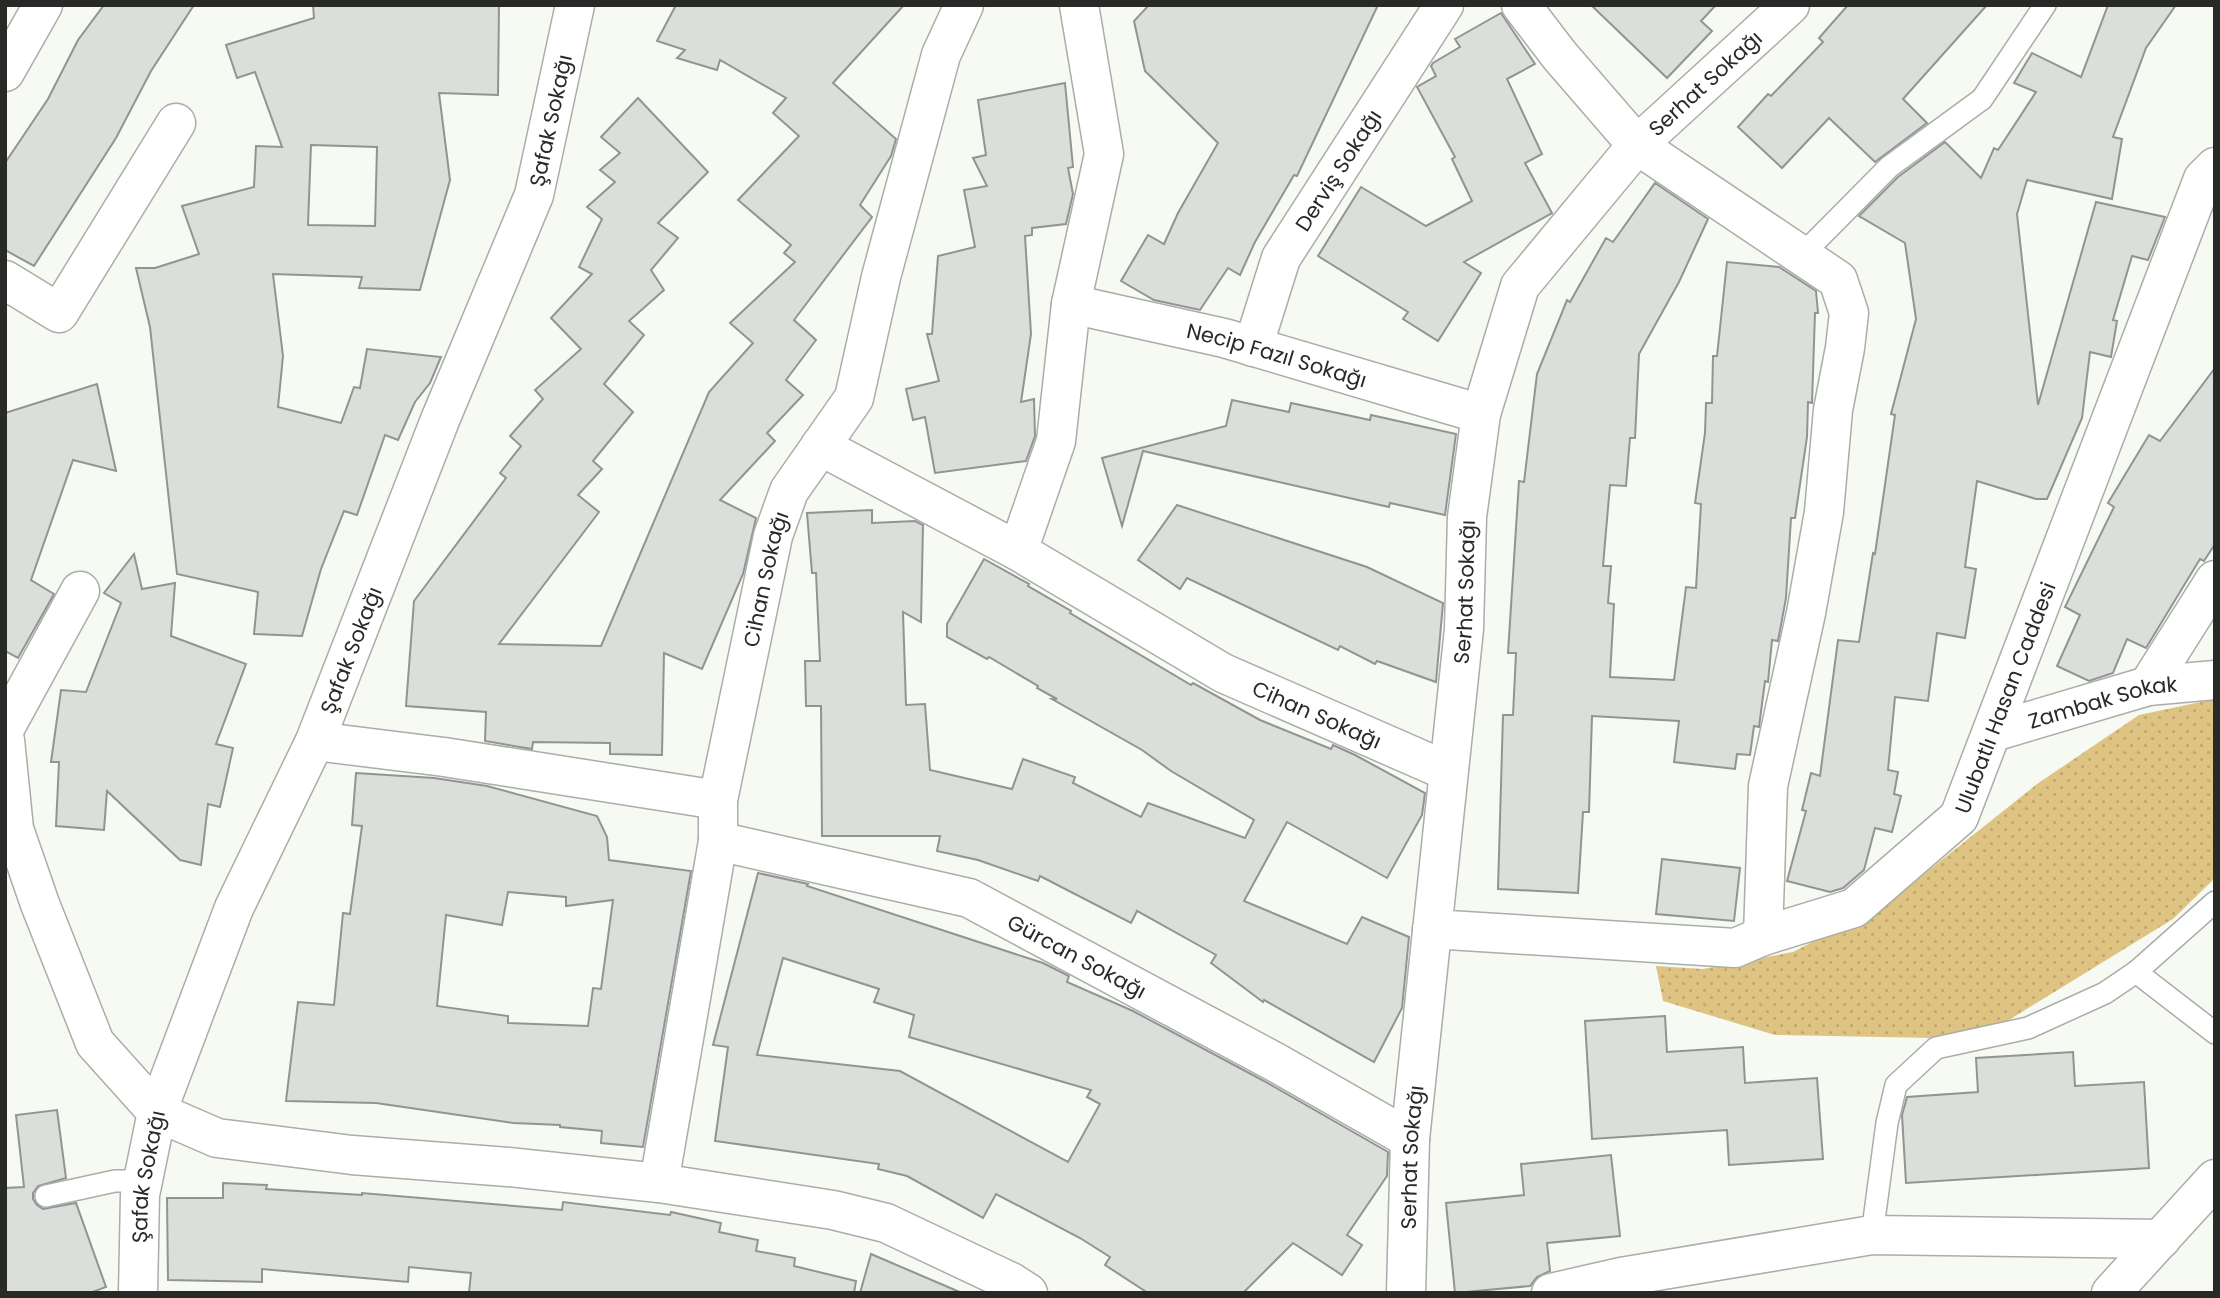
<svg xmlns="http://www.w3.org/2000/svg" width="2220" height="1298" font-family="Poppins,sans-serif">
<defs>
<pattern id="grass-dots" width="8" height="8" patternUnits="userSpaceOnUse" patternTransform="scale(1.75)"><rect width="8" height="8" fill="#dfc382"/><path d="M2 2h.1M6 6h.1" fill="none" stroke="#bfa870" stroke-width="1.8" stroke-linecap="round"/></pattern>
</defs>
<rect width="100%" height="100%" fill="#f7f9f3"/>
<path fill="url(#grass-dots)" d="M2215,699V878L2173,919L1999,1026L1935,1038L1775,1035L1663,1001L1656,966L1703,969L1793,952L1889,902L2037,784L2139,715Z"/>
<g fill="#dbdfdb" stroke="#919591" stroke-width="2" fill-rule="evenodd">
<path d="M104,5H194L151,71L116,138L34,266L5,250V163L48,99L78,40Z"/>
<path d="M313,5H499L498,95L439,93L450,180L420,290L359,288L362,277L273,274L283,356L278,407L341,423L354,387L360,388L367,349L441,357L430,383L415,402L398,440L385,435L357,515L344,511L321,569L302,636L254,634L258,592L177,574L150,327L136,268H155L199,254L182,206L254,187L256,146L282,147L255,72L237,78L226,45L314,18ZM311,145L377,147L375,226L308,225Z"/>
<path d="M676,5H904L833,83L896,139L891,156L860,205L872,217L794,320L816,340L786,380L803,395L767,433L775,441L720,500L756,518L743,574L702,669L664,653L662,755L610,754V743L533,742L532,749L485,741L486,712L406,706L414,601L506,478L500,473L521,446L510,436L543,399L535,390L581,349L551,318L592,274L579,267L602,219L587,207L615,182L600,170L620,153L601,137L638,98L708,172L658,223L678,238L651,270L664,290L629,321L644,335L604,384L633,412L593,461L602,469L578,495L599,512L499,644L601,646L709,392L753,343L730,323L795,262L784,253L791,245L738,200L799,136L773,113L786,98L720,60L717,70L677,58L685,50L657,41Z"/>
<path d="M1149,5H1378L1297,176L1294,175L1255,242L1240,275L1228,268L1200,310L1154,300L1121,281L1148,235L1164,244L1178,213L1218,143L1145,71L1134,21Z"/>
<path d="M1591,5H1716L1701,21L1712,31L1667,78Z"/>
<path d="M1848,5H1987L1903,99L1927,123L1875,162L1829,118L1782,168L1738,127L1768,94L1771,96L1823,42L1819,38Z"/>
<path d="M2108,5H2176L2146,48L2113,137L2122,139L2112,199L2027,180L2017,214L2038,405L2096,202L2165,217L2148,260L2132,256L2113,320L2117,321L2111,357L2090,352L2082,418L2047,499H2036L1977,481L1965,567L1976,569L1965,638L1937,633L1928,701L1895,697L1888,770L1898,772L1894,794L1901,796L1892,832L1875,828L1864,870L1843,888L1830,892L1787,881L1806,811L1802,810L1811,773L1820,776L1838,640L1859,642L1873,553L1875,554L1895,415L1891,414L1916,319L1905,243L1859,216L1898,177L1945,142L1981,178L1994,148L1998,150L2036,92L2014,83L2032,53L2081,77Z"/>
<path d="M1501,13L1535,64L1507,79L1542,154L1525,163L1552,213L1464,262L1481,273L1438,341L1403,319L1408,312L1318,256L1361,187L1426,226L1472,201L1452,159L1455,157L1417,87L1436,76L1431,66L1433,63L1460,47L1455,39Z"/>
<path d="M1065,83L1073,167L1068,168L1073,194L1066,224L1032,228V235L1025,236L1031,334L1021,402L1034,399L1035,436L1026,461L935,473L925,417L913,420L906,389L939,381L927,334H932L938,256L975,247L964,190L987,186L973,158L986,155L978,100Z"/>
<path d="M1655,183L1708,219L1679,282L1639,354L1635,438H1630L1626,486L1610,485L1603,566H1611L1608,603L1614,604L1610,677L1674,680L1686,587L1696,588L1701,504L1695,503L1705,433L1706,403H1712L1713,356H1717L1727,262L1779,267L1816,291L1818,313H1815L1812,403L1808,402L1807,437L1795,518H1791L1786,598L1778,641L1772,640L1768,682L1765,681L1759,727L1754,726L1750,755L1737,754L1735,769L1674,762L1679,721L1592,716L1589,812H1583L1578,893L1498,889L1503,715H1513L1516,653H1508L1519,481L1524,482L1537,374L1567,300L1570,302L1606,238L1613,242Z"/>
<path d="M2215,368V544L2204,561L2200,559L2146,648L2127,639L2113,673L2089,681L2057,666L2080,615L2065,607L2114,507L2108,503L2149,435L2160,441Z"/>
<path d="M97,384L116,471L73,460L31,580L54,594L18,658L5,651V413Z"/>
<path d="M1232,400L1289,412L1291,403L1370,420L1371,415L1456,434L1445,515L1390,503L1389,507L1143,451L1122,526L1102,458L1226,426Z"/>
<path d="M1177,505L1367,567L1443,603L1436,682L1377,661L1375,664L1340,646L1338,650L1187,578L1180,589L1138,560Z"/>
<path d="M872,510V523L915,521L923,525L921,622L903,612L906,705L925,704L930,770L1012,789L1023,759L1075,777L1073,783L1141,817L1148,803L1245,838L1254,820L1171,771L1142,750L1052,699H1057L1037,688L1038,686L989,657L987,659L947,637V624L984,559L1029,584L1028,586L1071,611L1070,613L1191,685L1193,683L1260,720L1331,749L1333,745L1355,755L1425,793L1422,815L1387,878L1287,822L1244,901L1347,944L1362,917L1409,937L1402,1008L1374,1062L1264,1000L1263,1002L1211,963L1216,955L1137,911L1131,923L1040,876L1038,881L978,860L937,851L940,836H822L821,706H806L805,661H820L816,573H812L807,513Z"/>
<path d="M134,554L142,589L175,583L171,636L246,664L216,744L233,748L220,807L208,804L201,865L180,860L107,791L104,830L56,826L59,762H51L61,690L86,692L121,603L104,593Z"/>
<path d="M356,773L434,778L487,786L597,816L607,837L609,860L691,871L643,1147L601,1143L602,1131L560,1127V1125L513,1123L376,1103L286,1101L298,1002L334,1005L343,913L350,914L362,826L352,825ZM508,892L566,897V906L613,900L601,989L593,988L588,1026L508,1023V1016L437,1006L446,915L502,925Z"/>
<path d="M1662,859L1740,868L1734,921L1656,914Z"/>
<path d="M758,873L808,884L807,886L1043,963L1069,976L1067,982L1133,1011L1264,1081L1388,1152L1387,1176L1347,1235L1362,1245L1342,1275L1293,1243L1243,1293H1148L1105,1265L1110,1257L1080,1238L996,1194L983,1218L907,1176L878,1169L879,1164L715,1141L728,1047L713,1045ZM783,958L879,989L874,1002L914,1015L909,1037L1091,1090L1087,1097L1100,1104L1068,1162L900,1071L757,1055Z"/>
<path d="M1665,1016L1667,1052L1743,1047L1745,1083L1817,1078L1823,1159L1729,1165L1727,1130L1592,1139L1585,1021Z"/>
<path d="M2073,1052L2075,1086L2144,1082L2149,1168L1906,1183L1902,1115L1907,1097L1978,1092L1976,1058Z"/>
<path d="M57,1110L66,1178L38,1186L33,1193V1199L37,1205L43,1209L76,1203L106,1287L90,1293H5V1188L24,1187L16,1115Z"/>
<path d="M1611,1155L1620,1236L1547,1243L1550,1271L1537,1277L1530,1286L1455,1293L1446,1203L1524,1195L1521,1164Z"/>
<path d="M223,1183L267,1185L266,1189L362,1195V1193L562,1210L563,1202L670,1215L671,1212L721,1223L719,1232L758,1240L756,1251L795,1258L794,1266L856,1281L854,1293H469L471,1273L409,1267L408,1282L262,1269V1282L168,1280L167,1198H223Z"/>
<path d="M871,1254L962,1293H860Z"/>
</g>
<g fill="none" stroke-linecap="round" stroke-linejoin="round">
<g stroke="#abada8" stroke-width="24">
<g id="service">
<path d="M1801,256L1889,167L1982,99L2045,5"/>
<path d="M2136,972L2215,1033"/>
<path d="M46,1196L115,1181H142"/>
<path d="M1872,1235L1887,1123L1896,1085L1936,1048L2028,1028L2105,993L2136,972L2215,902"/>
</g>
</g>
<g stroke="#abada8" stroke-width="41">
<g id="minor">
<path id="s1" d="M1079,5L1104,154L1071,304L1056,441L1018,551L1223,673L1447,771"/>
<path d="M1521,5L1560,56L1637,145L1838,280L1849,313L1845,348L1833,410L1824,512L1806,613L1768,786L1763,936"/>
<path d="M5,72L43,5"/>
<path d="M5,280L59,313L176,123"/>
<path id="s2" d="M1071,304L1224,338L1481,414"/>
<path id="s3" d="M1253,347L1281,258L1444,5"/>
<path d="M820,446L1018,551"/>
<path d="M2148,686L2215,580"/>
<path d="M5,728L80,591"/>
<path id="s4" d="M1993,732L2148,686L2215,680"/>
<path d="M5,740L14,829L40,904L95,1043L157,1112L217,1138L352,1155L508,1167L659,1183L833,1210L886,1223L1011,1282L1028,1293"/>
<path d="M315,741L444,757L718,800"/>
<path id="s5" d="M718,841L969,898L1275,1062L1410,1139"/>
<path id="s6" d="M1432,929L1735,948L1763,936L1854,908L1959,817L2203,179L2215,167"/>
<path id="s7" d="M659,1183L718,841V800L773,536L789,491L854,398L881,277L941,55L964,5"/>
<path id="s8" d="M138,1293L140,1195L157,1112L234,908L315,741L440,420L534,195L575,5"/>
<path id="s9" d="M1406,1293L1410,1139L1464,629L1467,517L1481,414L1520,286L1637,145L1790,5"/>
<path d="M1551,1293L1621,1277L1872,1235L2161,1239"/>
<path d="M2111,1293L2215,1179"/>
</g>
</g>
<use href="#service" stroke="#fff" stroke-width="21"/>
<use href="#minor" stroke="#fff" stroke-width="38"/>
</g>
<g text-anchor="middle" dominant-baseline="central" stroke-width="5" stroke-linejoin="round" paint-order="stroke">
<g font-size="21" fill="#292a28" stroke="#fff">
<text stroke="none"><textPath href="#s9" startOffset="1292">Serhat Sokağı</textPath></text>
<text stroke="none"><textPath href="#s8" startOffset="1251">Şafak Sokağı</textPath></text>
<text stroke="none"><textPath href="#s3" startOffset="198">Derviş Sokağı</textPath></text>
<text stroke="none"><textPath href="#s2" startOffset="212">Necip Fazıl Sokağı</textPath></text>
<text stroke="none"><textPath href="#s7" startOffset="614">Cihan Sokağı</textPath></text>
<text stroke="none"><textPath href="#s9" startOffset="704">Serhat Sokağı</textPath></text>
<text stroke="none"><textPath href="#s8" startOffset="684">Şafak Sokağı</textPath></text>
<text stroke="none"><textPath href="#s6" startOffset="696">Ulubatlı Hasan Caddesi</textPath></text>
<text stroke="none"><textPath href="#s4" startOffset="114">Zambak Sokak</textPath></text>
<text stroke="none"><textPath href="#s1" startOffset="900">Cihan Sokağı</textPath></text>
<text stroke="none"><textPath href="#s5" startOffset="380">Gürcan Sokağı</textPath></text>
<text stroke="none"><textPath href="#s9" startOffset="136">Serhat Sokağı</textPath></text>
<text stroke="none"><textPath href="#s8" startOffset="117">Şafak Sokağı</textPath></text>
</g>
</g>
<rect width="2220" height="1298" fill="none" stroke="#292a28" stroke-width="14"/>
</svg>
